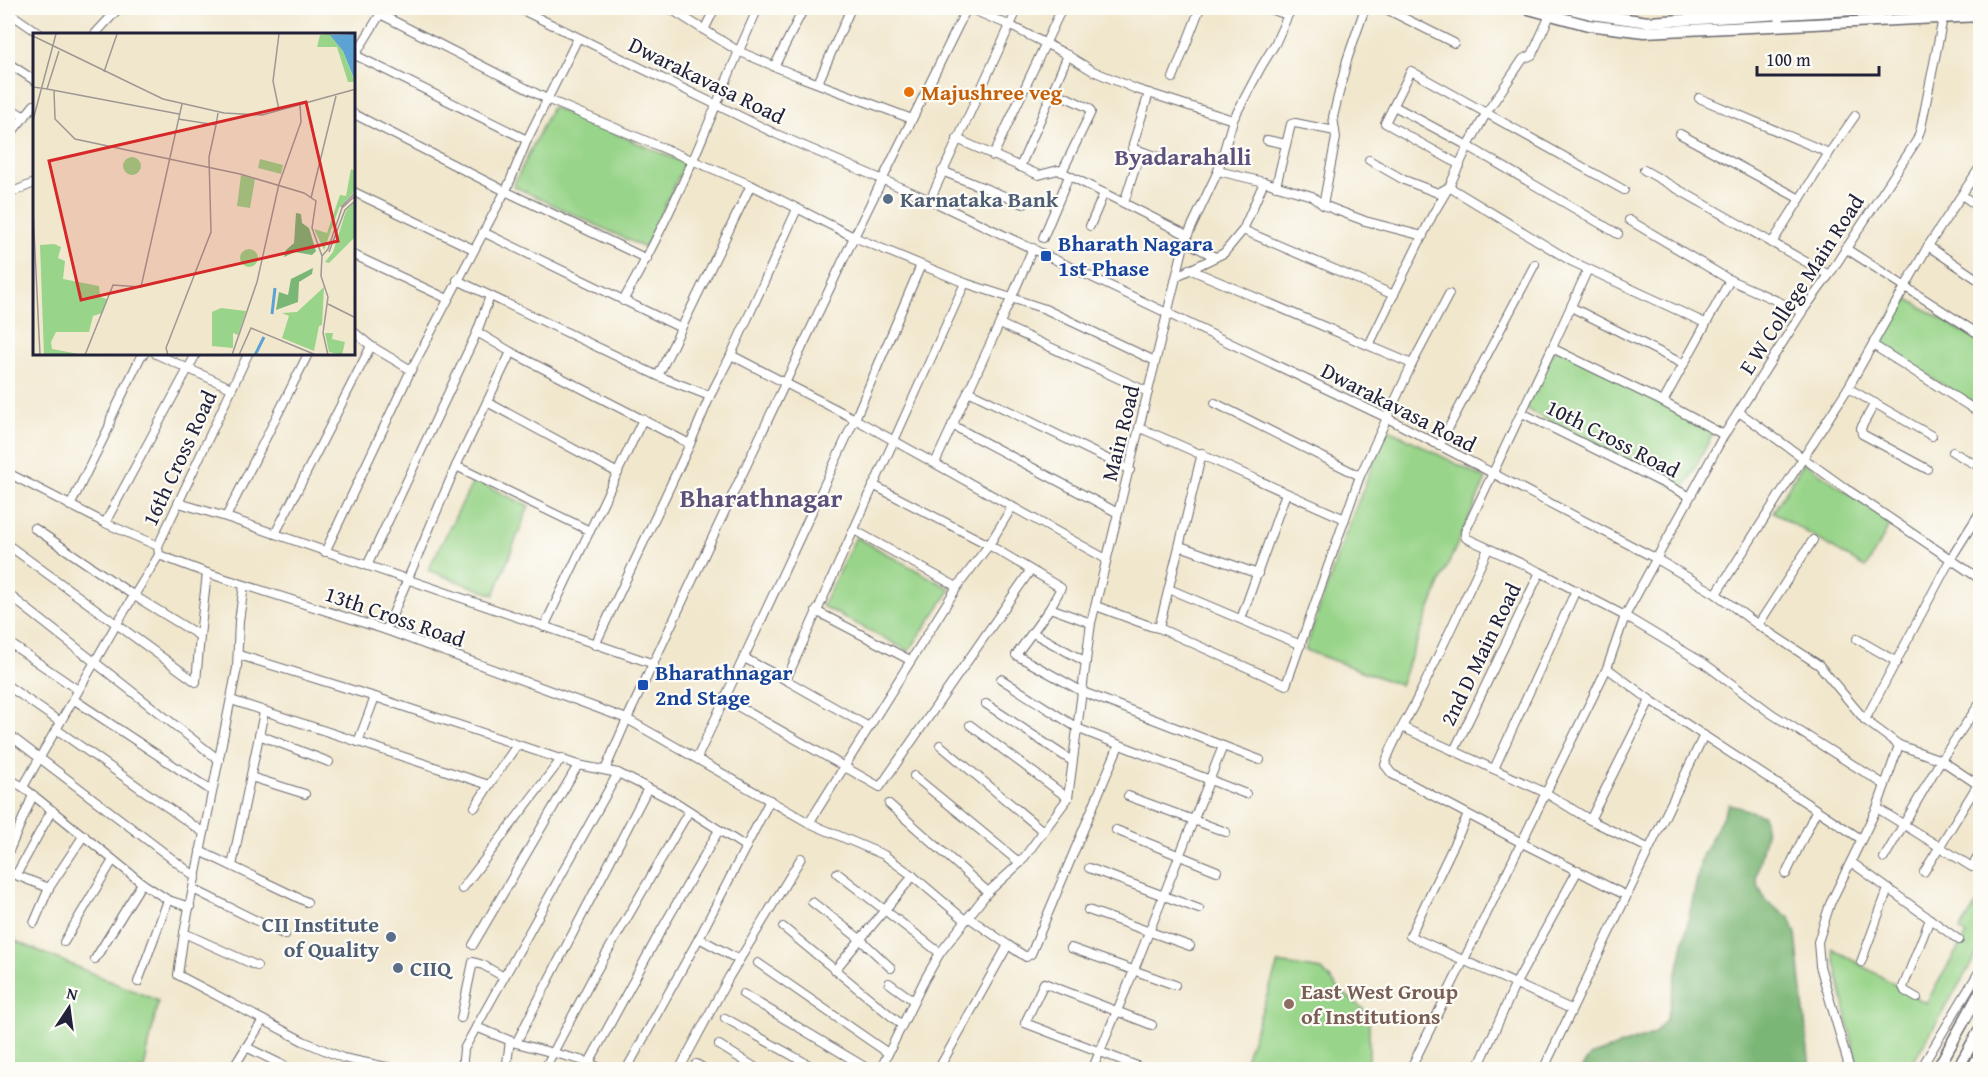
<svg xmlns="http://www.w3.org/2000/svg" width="1988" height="1077" font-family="'Gentium Book Plus',serif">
<rect width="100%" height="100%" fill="#fdfcf7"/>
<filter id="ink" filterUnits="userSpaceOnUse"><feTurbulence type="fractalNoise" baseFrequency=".0167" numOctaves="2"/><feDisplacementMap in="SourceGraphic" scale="12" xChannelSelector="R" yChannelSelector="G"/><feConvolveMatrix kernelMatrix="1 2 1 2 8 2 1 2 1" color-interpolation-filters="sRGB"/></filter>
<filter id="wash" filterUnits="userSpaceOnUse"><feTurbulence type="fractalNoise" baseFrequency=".008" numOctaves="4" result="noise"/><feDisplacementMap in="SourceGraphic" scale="24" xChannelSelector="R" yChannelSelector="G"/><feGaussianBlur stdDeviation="1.35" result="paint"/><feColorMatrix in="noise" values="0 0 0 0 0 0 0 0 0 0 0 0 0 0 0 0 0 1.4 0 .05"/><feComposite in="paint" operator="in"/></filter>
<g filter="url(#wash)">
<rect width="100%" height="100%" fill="#f1e7cd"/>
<g fill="#98d489" stroke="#5d7b62" stroke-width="1.5">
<path d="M552,107L685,163L645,248L513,186Z"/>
<path d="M1903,296L1980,342V407L1874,344Z"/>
<path d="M1556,346L1715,429L1683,491L1524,408Z"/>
<path d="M1387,428L1486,479L1440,583L1400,685L1305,650L1342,543Z"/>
<path d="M1804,462L1891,523L1866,568L1773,512Z"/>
<path d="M474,480L529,506L494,595L428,570Z"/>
<path d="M856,537L951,589L909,651L822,606Z"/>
<path d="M1980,898V949L1909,1069H1858L1832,948L1926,1003L1966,935L1960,930Z"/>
<path d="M8,938L158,1001L144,1069H8Z"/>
<path d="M1278,963L1322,970L1341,991L1369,1014V1059L1363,1069H1242Z"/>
</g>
<path fill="#7ab675" stroke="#4e6c58" stroke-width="1.5" d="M1729,804L1763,815L1766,833L1756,877L1758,886L1766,901L1790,918L1796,934L1810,1069H1581L1590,1056L1653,1034L1667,1019L1702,856Z"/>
</g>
<g filter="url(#ink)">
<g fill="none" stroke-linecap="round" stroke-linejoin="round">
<g stroke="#6a676e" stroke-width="10">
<g id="minor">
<path d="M518,8L776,134L930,200L1387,418L1655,558L1716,594L1758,625L1819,665L1865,720L1899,745L1877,808L1830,904L1818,942L1820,966L1850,1070"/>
<path d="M669,8L738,51L795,75L912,119"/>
<path d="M968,8L1009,25L1062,52L1093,71L1136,89L1233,120"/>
<path d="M1266,8L1288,15L1292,8"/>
<path d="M1384,8L1454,43"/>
<path d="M8,12L40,34"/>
<path d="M380,14L549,100L751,185L854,237L965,283L1045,309L1155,361"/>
<path d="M1779,26L1781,8"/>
<path d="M704,30L715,8"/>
<path d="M95,34L119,8"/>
<path d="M355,55L527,140"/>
<path d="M354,57L384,8"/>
<path d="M8,63L34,80"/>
<path d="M774,67L804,8"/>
<path d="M1173,78L1200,8"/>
<path d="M818,83L851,8"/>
<path d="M1053,91L1089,108L1091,112L1062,172"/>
<path d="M1699,98L1829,153"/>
<path d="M1394,106L1468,146L1618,234"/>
<path d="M8,107L25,117"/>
<path d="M354,114L505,191L647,259"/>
<path d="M1680,134L1800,199"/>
<path d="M8,137L34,105"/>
<path d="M957,139L1039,175L1058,170L1187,235"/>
<path d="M1267,140L1286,144"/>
<path d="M1132,148L1171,161"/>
<path d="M993,156L1062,8"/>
<path d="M1369,160L1404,180L1438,193L1449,187L1468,146L1487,112L1523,59L1532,55L1550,15"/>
<path d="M1460,165L1385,123L1411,71L1624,190"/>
<path d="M1020,167L1068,55"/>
<path d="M1644,170L1829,275"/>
<path d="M942,171L1024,204"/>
<path d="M1218,171L1264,182"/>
<path d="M1276,186L1291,124L1295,123L1335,131"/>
<path d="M354,192L473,249"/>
<path d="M8,194L34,183"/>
<path d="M1962,195L1980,208"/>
<path d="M930,200L1018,8"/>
<path d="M1124,203L1137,162L1133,144L1149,93"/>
<path d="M1323,205L1365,221L1423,236"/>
<path d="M1629,220L1730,280L1802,312"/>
<path d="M1090,226L1104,193"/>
<path d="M1243,230L1394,295"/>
<path d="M483,232L681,328"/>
<path d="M1043,238L1069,176"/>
<path d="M1185,241L1215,257"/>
<path d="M1772,243L1829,153L1855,116"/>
<path d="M1928,246L1980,281"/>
<path d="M1845,248L1980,335"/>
<path d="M354,255L448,299"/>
<path d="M1189,269L1412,364"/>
<path d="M1177,276L1224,253L1243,230L1264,182L1312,196L1323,205L1336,138L1333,117L1347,60L1365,8"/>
<path d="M457,280L658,376L710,396"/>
<path d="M623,301C649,255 672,208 693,160C715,109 735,58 758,8"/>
<path d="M1571,307L1683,364"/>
<path d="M1000,324L1148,392"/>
<path d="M354,332L371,346L411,370"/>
<path d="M477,332L511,352"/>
<path d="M1369,345L1433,214L1449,187L1571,261L1705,323"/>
<path d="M1873,345L1980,413"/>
<path d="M1552,348L1588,269"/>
<path d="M156,354L231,388"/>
<path d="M248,354L158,546L159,555L207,573L386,630L627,719L809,823L884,855L913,876L965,920"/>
<path d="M731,355L855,419L1106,559"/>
<path d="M658,376L751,185"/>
<path d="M1848,388L1932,436"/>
<path d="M968,391L1130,470"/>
<path d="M487,402L511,352L690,444"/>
<path d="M1663,402L1730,280"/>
<path d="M1215,403L1360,476"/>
<path d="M1875,403L1861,428L1862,434L1927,469"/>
<path d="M1739,412L1845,488L1980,579"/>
<path d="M1522,413L1689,496"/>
<path d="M952,425L1118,513"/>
<path d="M1140,428C1209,457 1276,489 1345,519"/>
<path d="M1724,435L1663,402L1552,348L1465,532L1466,538L1540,572L1625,616L1705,664L1772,714L1885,785"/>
<path d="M1439,446L1535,264"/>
<path d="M1953,452L1980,467"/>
<path d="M935,463L1011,299L1033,248"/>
<path d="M456,466L590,531"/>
<path d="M8,473L105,523L158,546"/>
<path d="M873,485L989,545L1061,588L1050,608L1016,655L1083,692L1223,746L1128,985L1092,1070"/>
<path d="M179,503L226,517L654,664"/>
<path d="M70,506L109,427L111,418L141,356L144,354"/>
<path d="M226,517L308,354"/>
<path d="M105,523L196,354"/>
<path d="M34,528L133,595L200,636L207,573"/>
<path d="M854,530L957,587"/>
<path d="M275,534L371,346"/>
<path d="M8,545L196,682L200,636"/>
<path d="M1180,546L1258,574"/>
<path d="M1488,549C1465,599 1442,649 1417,699C1407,720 1391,743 1385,765L1392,774L1522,843L1625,895"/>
<path d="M325,552L411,370L508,186L527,140L578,38"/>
<path d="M159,555L116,625L23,787L142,883L168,900L190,907"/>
<path d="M367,566L477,332L490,296"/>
<path d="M244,585L239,621L237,668L184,933L178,975L303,1041L343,1058L401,1070"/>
<path d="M1169,589L1301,645"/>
<path d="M8,594L219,760"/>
<path d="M1716,594L1848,388L1928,246L1978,170"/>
<path d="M1096,606L1150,626L1159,628L1286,685L1360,476L1412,364L1449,294"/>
<path d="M1050,608L1091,623"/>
<path d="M816,611L910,660"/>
<path d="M1241,619L1286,493"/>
<path d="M1758,625L1813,540"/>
<path d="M544,627L643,419"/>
<path d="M1159,628L1202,453"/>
<path d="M386,630L456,466L487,402L618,473"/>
<path d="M1033,633L1086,662"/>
<path d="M1857,639L1897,662"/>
<path d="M8,642L78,690"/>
<path d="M595,645L690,444L710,396L731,355L797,209"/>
<path d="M239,655L375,697L578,765L618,773L674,801L746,847"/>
<path d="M744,658L786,680"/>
<path d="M1607,668L1650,700L1861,839"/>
<path d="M1001,679L1079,729L1246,794"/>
<path d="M8,686L60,722"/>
<path d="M73,699L212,791"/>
<path d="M725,699L880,787L1030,571"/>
<path d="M231,700L489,785L517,745"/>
<path d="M986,704L1072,761"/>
<path d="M1865,720L1950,560L1980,512"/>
<path d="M970,725L1068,798"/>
<path d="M869,727L786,680L965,283"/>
<path d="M1404,728L1546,793L1590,820L1648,848"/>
<path d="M56,729L204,833"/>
<path d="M8,734L196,877"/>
<path d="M259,735L329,762"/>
<path d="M358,742L375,697"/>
<path d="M940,745L1043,831"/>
<path d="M1899,745L1941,760L1980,786"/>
<path d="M1223,746L1260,760"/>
<path d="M1454,751L1540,572"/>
<path d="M697,758L855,419L921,265"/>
<path d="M1494,769L1576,590"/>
<path d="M605,770L627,719L854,237L967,8"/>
<path d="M914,776L1020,863"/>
<path d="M251,777L305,794"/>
<path d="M8,778L23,787"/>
<path d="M1128,796L1226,832"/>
<path d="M889,804L988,892"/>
<path d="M475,807L489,785"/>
<path d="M1877,808L1972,867L1980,853"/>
<path d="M1468,815L1410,936L1571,1009"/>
<path d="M1590,820L1650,700"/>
<path d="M809,823L957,587L989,545L1012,507"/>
<path d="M1116,830L1217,871"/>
<path d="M200,851L307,902"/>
<path d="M8,853L33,795"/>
<path d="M1884,858L1941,760L1980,703"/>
<path d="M1851,862L1959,940"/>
<path d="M232,866L264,712"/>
<path d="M1089,868L1199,909"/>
<path d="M8,872L49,888L84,835"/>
<path d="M1924,872L1978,784"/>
<path d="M837,873L940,953"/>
<path d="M1786,874L1816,811"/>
<path d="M16,875L52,810"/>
<path d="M193,889L285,935"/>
<path d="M462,889L562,758"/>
<path d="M812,902L860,939L891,968"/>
<path d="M1088,910L1190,946"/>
<path d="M34,923L49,888"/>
<path d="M783,927L902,1025"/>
<path d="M184,933L257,966"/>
<path d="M699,938L739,960"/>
<path d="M64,942L113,860"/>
<path d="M473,945L578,765"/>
<path d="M1008,945L1026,957L1031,954L1119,745"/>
<path d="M1071,948L1175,985"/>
<path d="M95,959L142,883"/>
<path d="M1861,962L1888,889"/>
<path d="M758,963L888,1053"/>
<path d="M835,970L913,876"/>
<path d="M138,982L168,900"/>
<path d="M889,983L914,1001"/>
<path d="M743,994L870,1070"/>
<path d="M1917,998L1905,991L1903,987L1930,919"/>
<path d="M461,1018L473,962L483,965L504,977"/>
<path d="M725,1018L818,1070"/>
<path d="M476,1027L516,1043L588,1062L603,1070"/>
<path d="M516,1043L648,788"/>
<path d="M719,1045L759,1070"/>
<path d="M246,1047L293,1070"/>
<path d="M696,1064L707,1070"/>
<path d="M1137,1066L1025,1023L1044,983L1152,1025"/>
<path d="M232,1070L263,1020"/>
<path d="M462,1070L464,1049L618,773"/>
<path d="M506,1070L510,1041"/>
<path d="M544,1070L594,975L689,811"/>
<path d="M585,1070L659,934L719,830"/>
<path d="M626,1070L699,938L770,800"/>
<path d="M679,1070L729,977L801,858"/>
<path d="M880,1070L925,979L940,953L988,892L1020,863L1068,798L1091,623L1185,241L1218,171L1233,120L1261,67L1275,44L1288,15"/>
<path d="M938,1070L1008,945L968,917"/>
<path d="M1410,1070L1607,668L1625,616L1724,435L1802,312L1829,275L1917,140L1921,128L1945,8"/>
<path d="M1477,1070L1516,983L1578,870"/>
<path d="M1543,1070L1704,735"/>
<path d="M1920,1070L1980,970"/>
<path d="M1970,1070L1980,1052"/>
</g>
</g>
<g stroke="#6a676e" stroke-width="13">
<g id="major">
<path d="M1525,8L1588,25L1644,32L1980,16"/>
<path d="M1567,8L1591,14L1648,22L1887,8"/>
<path d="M1937,1070L1980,992"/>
<path d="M1957,1070L1980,1029"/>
</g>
</g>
<use href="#minor" stroke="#fff" stroke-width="8"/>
<use href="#major" stroke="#fff" stroke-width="10"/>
</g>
</g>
<circle fill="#e8710a" stroke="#fdfcf7" stroke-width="2" cx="909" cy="92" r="6"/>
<g fill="#5c6f8a" stroke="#fdfcf7" stroke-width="2">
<circle cx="888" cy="199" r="6"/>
<circle cx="391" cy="937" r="6"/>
<circle cx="398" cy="968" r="6"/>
</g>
<g fill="#1a4fb4" stroke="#fdfcf7" stroke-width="2">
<rect x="1040" y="250" width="12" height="12" rx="3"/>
<rect x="637" y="679" width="12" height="12" rx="3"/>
</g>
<circle fill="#8d6e63" stroke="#fdfcf7" stroke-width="2" cx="1289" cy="1004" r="6"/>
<g text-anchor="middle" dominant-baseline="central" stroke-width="4.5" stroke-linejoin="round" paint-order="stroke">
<g font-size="22" fill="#22223b" stroke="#fdfcf7">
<text transform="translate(707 80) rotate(26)">Dwarakavasa Road</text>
<text transform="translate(1801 284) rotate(-57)">E W College Main Road</text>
<text transform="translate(1399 407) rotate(27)">Dwarakavasa Road</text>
<text transform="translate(1120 433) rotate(-76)">Main Road</text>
<text transform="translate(1613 438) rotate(27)">10th Cross Road</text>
<text transform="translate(179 458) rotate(-65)">16th Cross Road</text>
<text transform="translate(395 616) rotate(19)">13th Cross Road</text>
<text transform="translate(1480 654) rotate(-64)">2nd D Main Road</text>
</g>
<g font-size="22" font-weight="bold" fill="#c56008" stroke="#fdfcf7" text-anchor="start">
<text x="921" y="92">Majushree veg</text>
</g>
<g font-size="22" font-weight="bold" fill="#4e5e75" stroke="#fdfcf7" text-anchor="start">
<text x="900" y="199">Karnataka Bank</text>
<text x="379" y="924" text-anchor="end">CII Institute<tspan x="379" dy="25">of Quality</tspan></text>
<text x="410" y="968">CIIQ</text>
</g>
<g font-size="22" font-weight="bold" fill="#164399" stroke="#fdfcf7" text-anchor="start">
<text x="1058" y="243">Bharath Nagara<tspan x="1058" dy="25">1st Phase</tspan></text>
<text x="655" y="672">Bharathnagar<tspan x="655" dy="25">2nd Stage</tspan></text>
</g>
<g font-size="22" font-weight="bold" fill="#785e54" stroke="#fdfcf7" text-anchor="start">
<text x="1301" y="991">East West Group<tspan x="1301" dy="25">of Institutions</tspan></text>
</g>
<g font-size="24" font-weight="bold" fill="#5d517b" stroke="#fdfcf7">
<text x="1183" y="156">Byadarahalli</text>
</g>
<g font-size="26" font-weight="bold" fill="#5d517b" stroke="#fdfcf7">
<text x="761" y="497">Bharathnagar</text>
</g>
</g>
<g transform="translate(33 33)">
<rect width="322" height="322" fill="#f1e7cd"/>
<path d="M297,1L310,18L322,49H315L304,14H284L287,2ZM90 133a9 9 0 1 1 18 0a9 9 0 1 1-18 0ZM227,126L250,132L248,141L225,135ZM318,136L322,138V158L306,175L291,217L281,196L294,200L307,162L313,163ZM208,142L222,146L217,175L204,173ZM322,168V204L296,230L292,229L300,219L313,178ZM21,211L28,214L25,225L32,228L30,246L66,253L67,264L74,266L69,280L60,283L56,299H23L18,309L19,316L51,322H11L7,212ZM207 225a9 9 0 1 1 18 0a9 9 0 1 1-18 0ZM291,254L289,292L286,293L281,318L249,305L256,283L249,280L264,279ZM188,275L213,278L205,302L200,300V315L179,313V279ZM292,300H300L299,306L312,309L309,322L296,319Z" fill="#98d489"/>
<path d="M263,180L268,181L269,190L276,195L283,218L279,222L262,219L251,224L253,217L261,210ZM280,235L279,241L266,249L265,269L243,277L246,259L255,262L258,246Z" fill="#7ab675"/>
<path d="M322,1L323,48H322L310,18L297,2Z" fill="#5ca2d2"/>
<path fill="none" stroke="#5ca2d2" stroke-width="3" d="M239,281L242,255M222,322L231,304"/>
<path fill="none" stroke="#9e9893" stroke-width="1.5" d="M246,1L240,48L246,77M0,3L130,66L191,80L229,82L323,56M71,39L84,1M0,54L14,56L26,18M14,56L146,81M21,57L22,86L42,106L207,141L271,160L283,168L279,195L289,223M145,86L183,92L185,80M0,87L23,1M278,165L303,63M308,174L323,159M0,177L7,322M296,219L312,177L323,167M295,271L323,285M52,322L80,252L108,254L149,71M135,322L133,315L178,199L176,124L183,92M199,322L224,249L246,151L268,89L267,71M206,322L218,295L283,322M295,322L290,300L295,264L288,243L289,223L295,216L309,175L323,162"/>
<path fill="#d62828" fill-opacity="0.15" stroke="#d62828" stroke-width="3" d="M273,69L305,208L48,267L16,128Z"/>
<rect width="322" height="322" fill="none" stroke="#22223b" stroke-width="3"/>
</g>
<rect width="1988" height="1077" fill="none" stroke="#fdfcf7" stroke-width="30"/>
<g transform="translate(69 1008) rotate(13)" stroke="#fdfcf7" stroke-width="4.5" paint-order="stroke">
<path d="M0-4.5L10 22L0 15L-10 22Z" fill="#22223b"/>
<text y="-9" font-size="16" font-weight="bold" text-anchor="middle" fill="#22223b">N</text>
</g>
<path d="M1757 66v9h122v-9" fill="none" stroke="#22223b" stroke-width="3"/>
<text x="1766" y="66" font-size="18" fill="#22223b" stroke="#fdfcf7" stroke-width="4.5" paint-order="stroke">100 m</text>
</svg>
